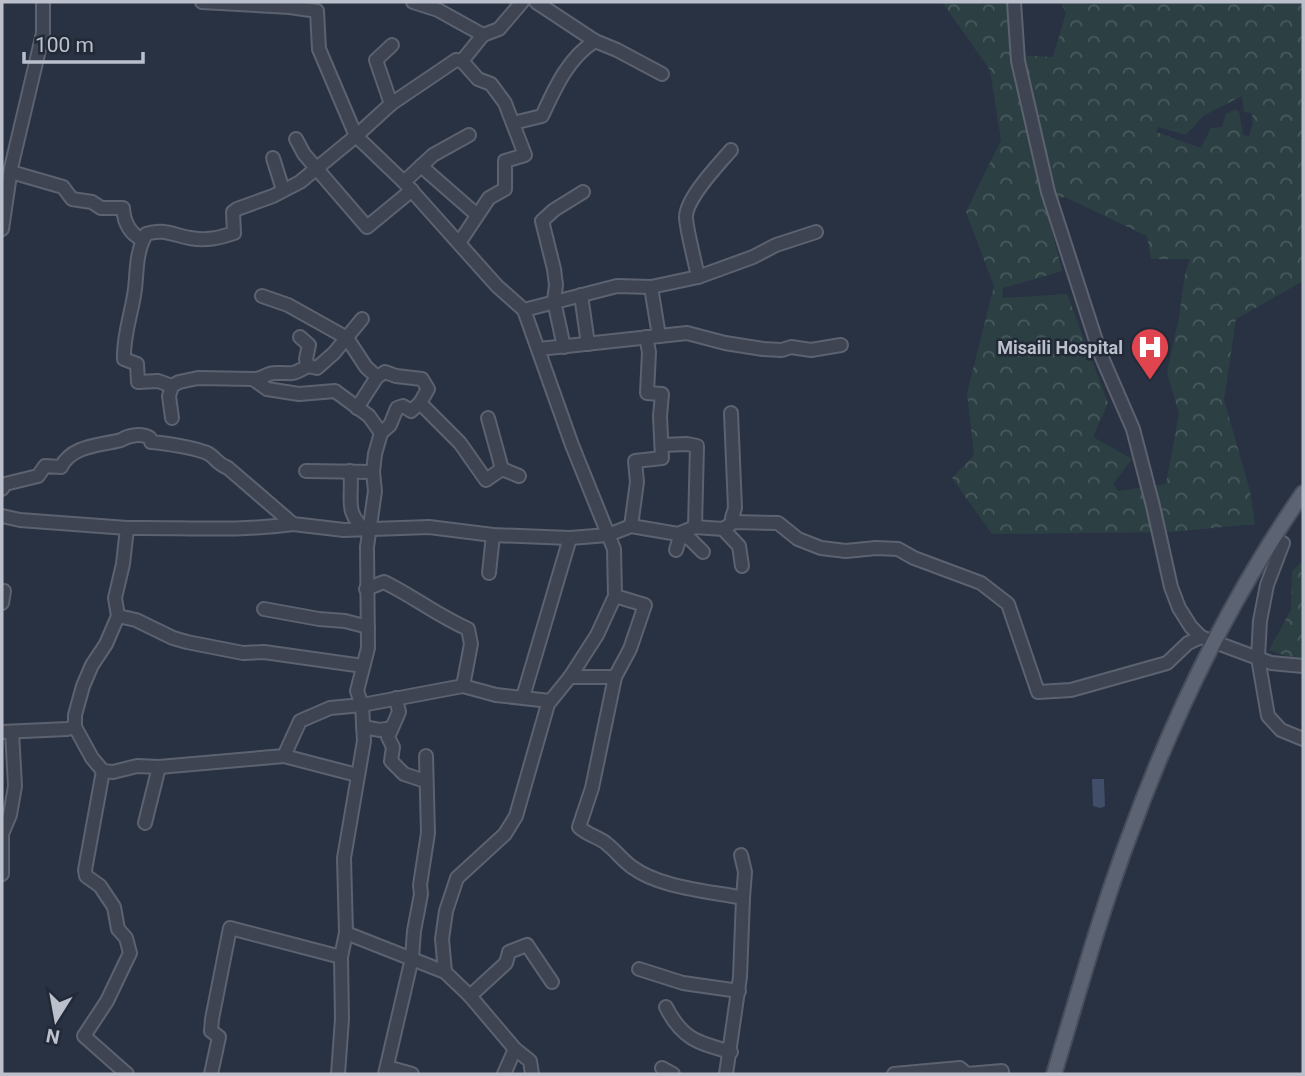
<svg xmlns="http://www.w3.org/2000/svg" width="1305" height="1076" font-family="Roboto,sans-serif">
<defs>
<pattern id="forest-crowns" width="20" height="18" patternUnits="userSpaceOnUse" patternTransform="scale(1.75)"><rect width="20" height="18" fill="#2c4044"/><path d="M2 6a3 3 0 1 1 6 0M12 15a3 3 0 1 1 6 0" fill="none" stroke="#495a5e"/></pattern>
</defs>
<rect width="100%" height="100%" fill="#293242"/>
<g fill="url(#forest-crowns)" fill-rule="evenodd">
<path d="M942,2H1012L1013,55L1053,57L1066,13L1061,2H1303V281L1236,319L1224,400L1250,491L1255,524L1171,532L992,534L952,478L974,455L967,393L994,286L966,212L1001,140L990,70ZM1242,96L1244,112L1252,113L1253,123L1249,136L1243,135L1239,111L1234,110L1226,114L1222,127L1211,128L1201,148L1156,132L1158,127L1186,135L1203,116ZM1065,197L1147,236L1151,259H1190L1185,274L1179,317L1167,373L1179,413L1166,484L1118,491L1113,484L1132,459L1093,437L1108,403L1067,294L1002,298L1003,288L1062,271L1044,200Z"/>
<path d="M1303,561V673L1295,659L1269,650L1291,610L1292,571Z"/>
</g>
<path fill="#404e6a" d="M1092,779H1104L1105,806L1101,808L1093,806Z"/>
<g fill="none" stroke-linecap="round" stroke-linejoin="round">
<g stroke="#5c626f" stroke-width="16">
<g id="minor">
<path d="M202,2L290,7L317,11L319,49L356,136L404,182L497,286L524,310L572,445L614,549L615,596L597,635L570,677L548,704L516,816L505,834L457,878L446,911L442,939L445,972L470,996L515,1049L530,1061L532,1074"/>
<path d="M413,2L438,10L483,35L499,29L522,2"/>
<path d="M536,2L595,41"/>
<path d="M1014,2L1018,61L1048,192L1100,353L1133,429L1153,506L1171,587L1179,608L1191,627L1201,637L1271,663L1303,666"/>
<path d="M391,104L376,60L392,45"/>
<path d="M513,123L542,116C555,88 568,58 595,41L617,50L662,74"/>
<path d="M296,139L304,154L367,227L412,190"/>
<path d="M273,158L283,190"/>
<path d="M421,166L477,215"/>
<path d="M11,172L63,187L72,199L92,202L101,208H123C124,223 130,234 143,240L146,234C163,228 173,235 190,238C206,241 219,238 234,233L233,212L237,209L273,196L300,182L356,136L391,104L456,60L462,61"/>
<path d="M404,182L433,155L469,135"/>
<path d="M2,229L11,168L43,33V2"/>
<path d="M143,240C136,257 137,271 135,289C132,313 123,335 124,359L137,364L138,382L158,381L172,386"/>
<path d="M459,243L489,198L505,189V161L525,155L505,103L491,84L478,79L462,61L483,35"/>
<path d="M698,277C695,261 687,232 686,218C685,199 719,164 731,150"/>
<path d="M651,287L659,336"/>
<path d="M581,295L588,344"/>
<path d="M262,296L288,305L347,338L366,367L377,377L385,372L396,376L422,379L428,389L420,403L460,443L486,480L502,469L519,476"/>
<path d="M524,310L617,286L651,287L698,277L753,257L776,245L816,232"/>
<path d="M564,347L554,301L556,285L554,269L542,221L554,210L583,192"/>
<path d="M539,349L687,333L725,343L763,349L782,350L791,347L811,350L841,345"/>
<path d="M308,366L317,368L334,353L362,319"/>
<path d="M253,379C262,380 266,373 275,373C294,372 288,377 308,366L306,359L309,345L300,337"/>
<path d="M357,408L377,377"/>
<path d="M731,413L735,508L732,518L734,522"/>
<path d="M172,418L169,396L172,386L179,382L198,378L253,379L267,389L299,394L335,391L369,416L381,433L375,454L373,472L375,491L367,547L368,648L357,691L362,705L364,741L344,858L346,933L341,957L342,1019L338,1074"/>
<path d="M488,418L502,469"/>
<path d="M381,433L390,425L397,408L403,406L411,411L420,403"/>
<path d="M662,445L687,444L697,446L695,527"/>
<path d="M306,471L373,472"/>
<path d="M350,471C354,497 342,512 367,531"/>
<path d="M2,489L5,484L38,476L45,466L61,467C72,445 99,446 121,440C129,435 142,433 150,438L151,442C164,443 198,448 209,454C217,459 216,463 228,468L293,524L344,530L429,527L493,535L570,538L608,535L631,526L678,534L695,527L723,529L734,522L778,523L798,539L821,548L846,551L876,548L898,549L914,558L981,583L1008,604L1038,692L1071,690L1167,663L1188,643L1201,637"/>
<path d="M2,516L20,520L127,528"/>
<path d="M631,526L637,482L635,461L662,458L660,416L662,394L647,393L649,352L646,337"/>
<path d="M723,529L739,546L742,566"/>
<path d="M1283,543L1267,585L1260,621L1258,658L1268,716L1281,730L1303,739"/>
<path d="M676,550L679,540L678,534L690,539L703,552"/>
<path d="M489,573L493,535"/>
<path d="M366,589L384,582C413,596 438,616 468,629L471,644L463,686"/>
<path d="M2,603L4,591"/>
<path d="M264,609L319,619L345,621L368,627"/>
<path d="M118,616L136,620L173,638L187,642L243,653L264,652L363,666"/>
<path d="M570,677H615L630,649L645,605L615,596"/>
<path d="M615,677L592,788L579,827C587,835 599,837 607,844C616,851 622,860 632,867C660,888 709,891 743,898L740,977L726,1074"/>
<path d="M523,697L570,538"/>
<path d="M396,698L399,712L388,737L393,747L391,761L404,774L425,781"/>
<path d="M75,727V715L83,686L92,665L106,644L118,616L115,598L123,564L127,528C183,527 237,532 293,524"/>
<path d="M363,727L380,730L391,728"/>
<path d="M2,732L67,729L75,727L92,758L103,771L113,772L137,766L159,767L284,756L300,721L330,708L362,705L463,686L496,695L550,701"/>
<path d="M284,756L357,775"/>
<path d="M103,771L85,870L86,876L100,886L114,907L118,929L126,938L130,953L107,1001L84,1036L127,1074"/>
<path d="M145,823L159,767"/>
<path d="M741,855L745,872L743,898"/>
<path d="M2,874V834L10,815L15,786L12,732"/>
<path d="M346,933L445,972"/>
<path d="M639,969L683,983L739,991"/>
<path d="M470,996L506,963L509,952L527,945L552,982"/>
<path d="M666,1007C682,1039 698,1043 731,1052"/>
<path d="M387,1067L412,1074"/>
<path d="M662,1068L673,1074"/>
<path d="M211,1074L219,1037L211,1031L212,1019L230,928L341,957"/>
<path d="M385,1074L412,958L414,931L421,894L420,885L428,833L426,756"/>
<path d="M504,1074L515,1049"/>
<path d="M894,1074L960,1068L967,1074L1002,1071"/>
</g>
</g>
<g stroke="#474d5b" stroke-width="18">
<path id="major" d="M1054,1074C1078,995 1100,914 1129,837C1173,716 1230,599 1303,493"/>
</g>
<use href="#minor" stroke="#3e4452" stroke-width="12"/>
<use href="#major" stroke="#5c6372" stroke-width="14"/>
</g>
<defs>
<g id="hospital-pin" transform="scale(2.0125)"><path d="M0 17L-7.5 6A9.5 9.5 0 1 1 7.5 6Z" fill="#e0444e" stroke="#222937"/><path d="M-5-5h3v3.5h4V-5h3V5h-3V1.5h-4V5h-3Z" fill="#fff"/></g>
</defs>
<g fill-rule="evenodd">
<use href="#hospital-pin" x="1150" y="347"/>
</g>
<g text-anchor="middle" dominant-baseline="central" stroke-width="5" stroke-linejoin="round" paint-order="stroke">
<g font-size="18" font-weight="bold" fill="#bbc0cc" stroke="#222937" text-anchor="end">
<text x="1123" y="347">Misaili Hospital</text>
</g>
</g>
<rect width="1305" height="1076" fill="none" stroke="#bbc0cc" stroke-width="7"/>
<g transform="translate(56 1020) rotate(191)" stroke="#222937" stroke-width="5" paint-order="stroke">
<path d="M0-5L12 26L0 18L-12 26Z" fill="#bbc0cc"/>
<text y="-10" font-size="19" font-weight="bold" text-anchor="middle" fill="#bbc0cc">N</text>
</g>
<path d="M24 52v10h119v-10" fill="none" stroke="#bbc0cc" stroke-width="3.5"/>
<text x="35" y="52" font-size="21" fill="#bbc0cc" stroke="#222937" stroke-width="5" paint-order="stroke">100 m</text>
</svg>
